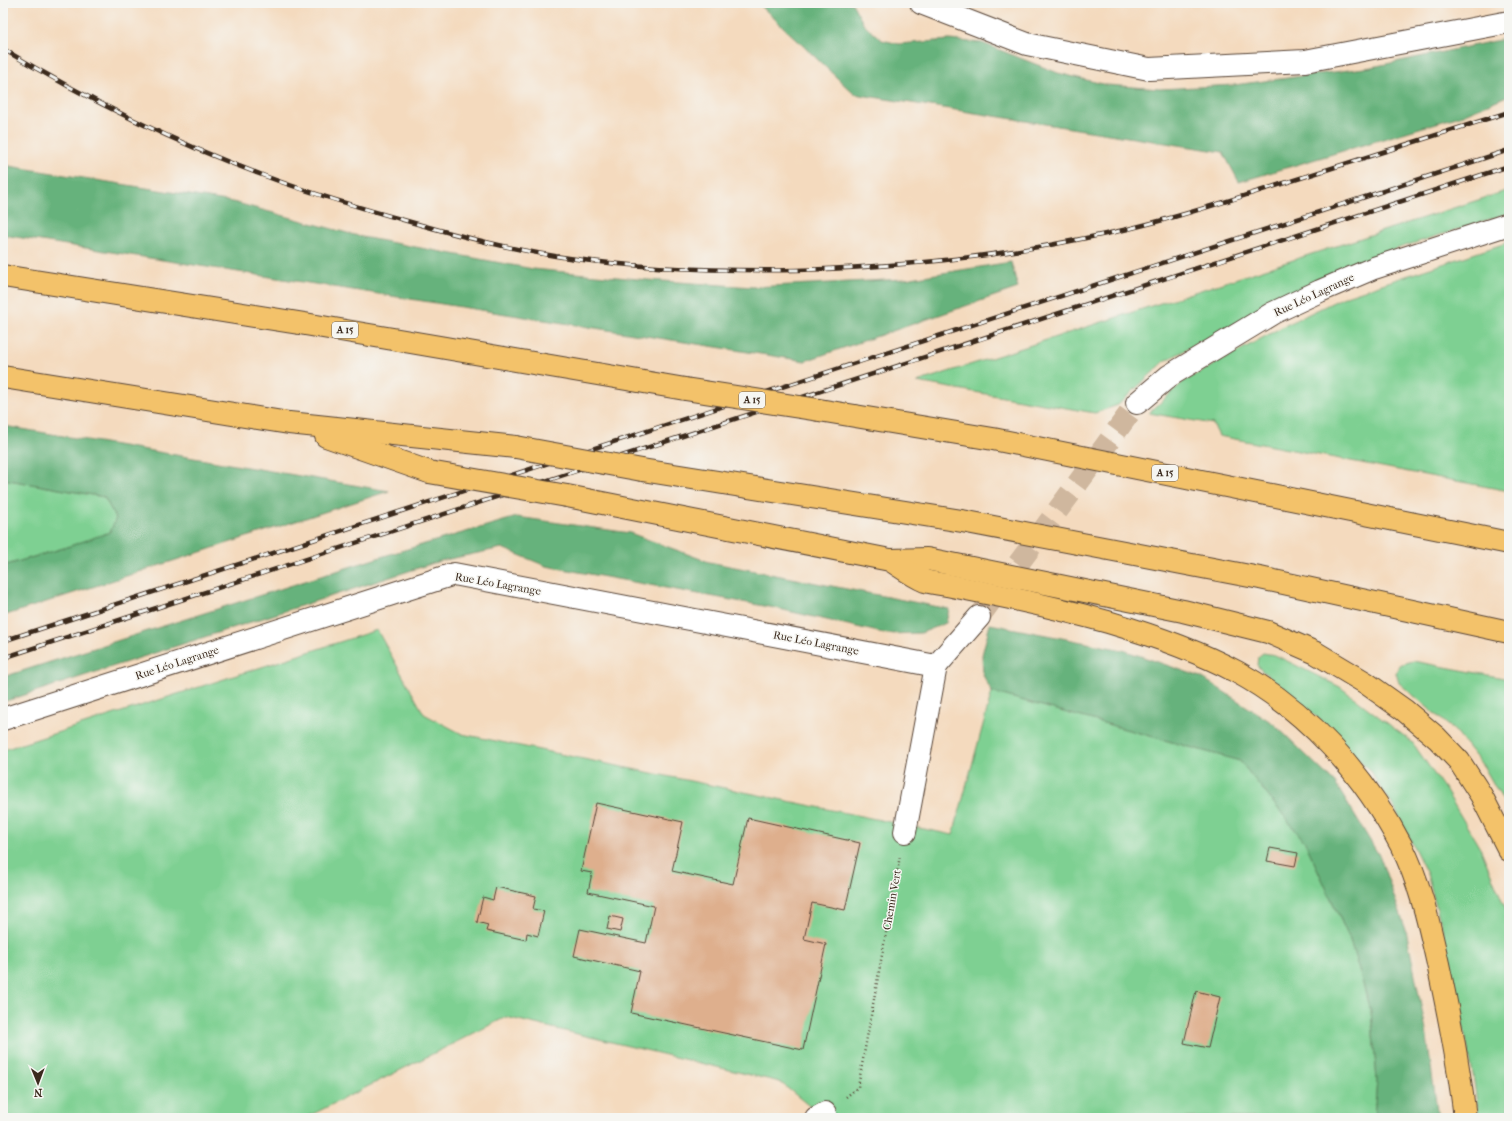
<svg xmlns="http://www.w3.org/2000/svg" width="1512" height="1121" font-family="'IM FELL French Canon',serif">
<rect width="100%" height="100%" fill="#f6f6f2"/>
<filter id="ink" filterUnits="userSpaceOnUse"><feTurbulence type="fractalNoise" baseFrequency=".025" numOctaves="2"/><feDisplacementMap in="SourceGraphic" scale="8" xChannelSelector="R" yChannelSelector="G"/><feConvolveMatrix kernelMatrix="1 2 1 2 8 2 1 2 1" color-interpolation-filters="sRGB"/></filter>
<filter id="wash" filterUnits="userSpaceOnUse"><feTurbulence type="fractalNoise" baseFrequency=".012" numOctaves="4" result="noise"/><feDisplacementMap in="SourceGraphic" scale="16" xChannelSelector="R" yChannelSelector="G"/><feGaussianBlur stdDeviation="0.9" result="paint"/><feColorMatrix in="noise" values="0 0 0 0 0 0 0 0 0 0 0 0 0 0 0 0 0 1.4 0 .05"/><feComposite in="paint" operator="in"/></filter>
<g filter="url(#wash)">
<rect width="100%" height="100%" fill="#f4dabe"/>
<g fill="#7ed092" stroke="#5c7d58">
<path d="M1509,190V213L1374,256L1305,286L1165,361L1118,405L1095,413L917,382Z"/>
<path d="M1509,242V491L1219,436L1213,424L1149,413L1183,382L1282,327L1346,296Z"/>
<path d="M3,479L104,497L116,518L111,532L64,548L3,566Z"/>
<path d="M377,630L424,714L462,734L953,835L992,692L1240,761L1305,842L1350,940L1371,1011L1377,1080L1374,1118H824L780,1082L506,1017L305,1118H5L3,1113V750Z"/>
<path d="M1263,653L1275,655L1340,687L1412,742L1446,791L1481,850L1509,917V1118H1479L1473,1074L1446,942L1427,874L1395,809L1370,771L1334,733L1283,687L1262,671L1257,665L1258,657Z"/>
<path d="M1413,661L1509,679V811L1484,767L1455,731L1399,683L1396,673L1399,665Z"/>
</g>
<g fill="#66b27c" stroke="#506e4d">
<path d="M758,3H852L864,25L882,40L899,44L949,40L982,43L1058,73L1107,85L1160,89L1234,85L1372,67L1509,38V95L1460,116L1239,182L1223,152L854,94Z"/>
<path d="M3,165L233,202L362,237L533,269L648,280L753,287L905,279L1011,262L1018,288L805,361L3,235Z"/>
<path d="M3,426L10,427L389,491L3,616V566L64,548L110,532L116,518L104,497L3,479Z"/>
<path d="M517,517L630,533L709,562L949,609L946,623L921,633L887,634L775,608L546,566L502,548L440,561L3,702V677L387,555Z"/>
<path d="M990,624L1123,650L1201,677L1274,724L1335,783L1380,857L1406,930L1426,1030L1438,1118H1374L1377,1080L1371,1011L1350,940L1305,842L1240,761L992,692L983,675L982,655Z"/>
</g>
<g id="blocks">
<g fill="#deaf8d">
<path d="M596,803L683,822L672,871L733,884L748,818L860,843L845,910L812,903L804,939L826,944L803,1050L631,1013L640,971L574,956L580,929L646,943L654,906L588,892L592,873L581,871Z"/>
<path d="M1270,848L1298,853L1295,866L1267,861Z"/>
<path d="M496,887L536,896L533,909L544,911L538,936L527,933L526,940L486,931L488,925L477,922L483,897L493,900Z"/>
<path d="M610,916L623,919L620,932L607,929Z"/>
<path d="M1196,991L1220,997L1208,1048L1184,1043Z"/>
</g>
</g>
</g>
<g filter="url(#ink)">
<use href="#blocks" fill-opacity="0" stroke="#574436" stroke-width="1"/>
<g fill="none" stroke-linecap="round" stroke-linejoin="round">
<path stroke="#cfb79e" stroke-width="22" stroke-dasharray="22 11" stroke-linecap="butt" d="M979,617L1137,403"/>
<g stroke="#574436" stroke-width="24">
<g id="minor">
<path d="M921,3L1027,44L1149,69L1305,61L1509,22"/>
<path d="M1137,403L1169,376L1273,313L1320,291L1374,268L1509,224"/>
<path d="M936,666L979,617"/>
<path d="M3,719L454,574L936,666"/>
<path d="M905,832L936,666"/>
<path d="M816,1118L825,1113"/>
</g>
</g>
<g stroke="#574436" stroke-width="24">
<g id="highway">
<path d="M3,276L305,324L685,389"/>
<path d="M3,377L289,423L516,447"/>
<path d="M819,410L993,439L1509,543"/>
<path d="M326,436L429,472"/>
<path d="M642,470L962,521L1260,578L1509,632"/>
<path d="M567,496L890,560L927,559L1183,611L1268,632L1316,653L1366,683L1404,710L1437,738L1459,761L1481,795L1509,850"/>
<path d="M890,560C901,567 913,576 925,581C932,583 940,584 947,585C961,588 976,591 991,594C1030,602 1069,611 1108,622C1152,635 1196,650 1237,672C1307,710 1364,774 1401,845C1420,882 1429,924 1438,964C1449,1015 1459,1066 1465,1118"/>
</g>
</g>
<path stroke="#574436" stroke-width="2.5" stroke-dasharray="1 3" stroke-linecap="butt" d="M846,1097L858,1087L900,856"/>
<use href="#minor" stroke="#fff" stroke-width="22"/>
<use href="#highway" stroke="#f3c26a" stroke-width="22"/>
<g stroke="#3b2a1e" stroke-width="4.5">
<g id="rail">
<path d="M3,49C85,98 175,143 265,176C309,193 355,206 400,219C456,235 511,250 569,258C644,269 721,271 797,270C894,267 991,258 1086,238C1156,225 1224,202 1291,181C1364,158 1437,135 1509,112"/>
<path d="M3,641L1509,150"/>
<path d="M3,658C505,494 1007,331 1509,166"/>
</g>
</g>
<use href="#rail" stroke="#f6f6f2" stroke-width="3" stroke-dasharray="9" stroke-linecap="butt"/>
<g stroke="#574436" stroke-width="24" stroke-linecap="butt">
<g id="highway-bridge">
<path d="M685,389L819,410"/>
<path d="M516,447L642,470"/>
<path d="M429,472L567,496"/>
</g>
</g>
<use href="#highway-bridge" stroke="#f3c26a" stroke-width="22"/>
</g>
</g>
<g text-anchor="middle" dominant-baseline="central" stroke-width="3" stroke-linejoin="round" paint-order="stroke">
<g fill="#f6f6f2" stroke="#73675e" stroke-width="1">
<rect x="332" y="322" width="26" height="16" rx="3"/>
<rect x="739" y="392" width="26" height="16" rx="3"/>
<rect x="1152" y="465" width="26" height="16" rx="3"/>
</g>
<g font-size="10" font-weight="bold" fill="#3b2a1e">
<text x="345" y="330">A 15</text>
<text x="752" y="400">A 15</text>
<text x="1165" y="473">A 15</text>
</g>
<g font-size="11" fill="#3b2a1e" stroke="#f6f6f2">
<text transform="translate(1314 295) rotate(-25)">Rue Léo Lagrange</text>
<text transform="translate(498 584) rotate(10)">Rue Léo Lagrange</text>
<text transform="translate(816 643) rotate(11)">Rue Léo Lagrange</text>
<text transform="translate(177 663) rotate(-18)">Rue Léo Lagrange</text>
<text transform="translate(892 900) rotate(-80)">Chemin Vert</text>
</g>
</g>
<rect width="1512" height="1121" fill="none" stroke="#f6f6f2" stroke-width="16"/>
<g transform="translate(38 1083) rotate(179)" stroke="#f6f6f2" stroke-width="3" paint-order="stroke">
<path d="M0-3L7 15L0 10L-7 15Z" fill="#3b2a1e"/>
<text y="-6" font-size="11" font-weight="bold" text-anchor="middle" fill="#3b2a1e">N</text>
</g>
</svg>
